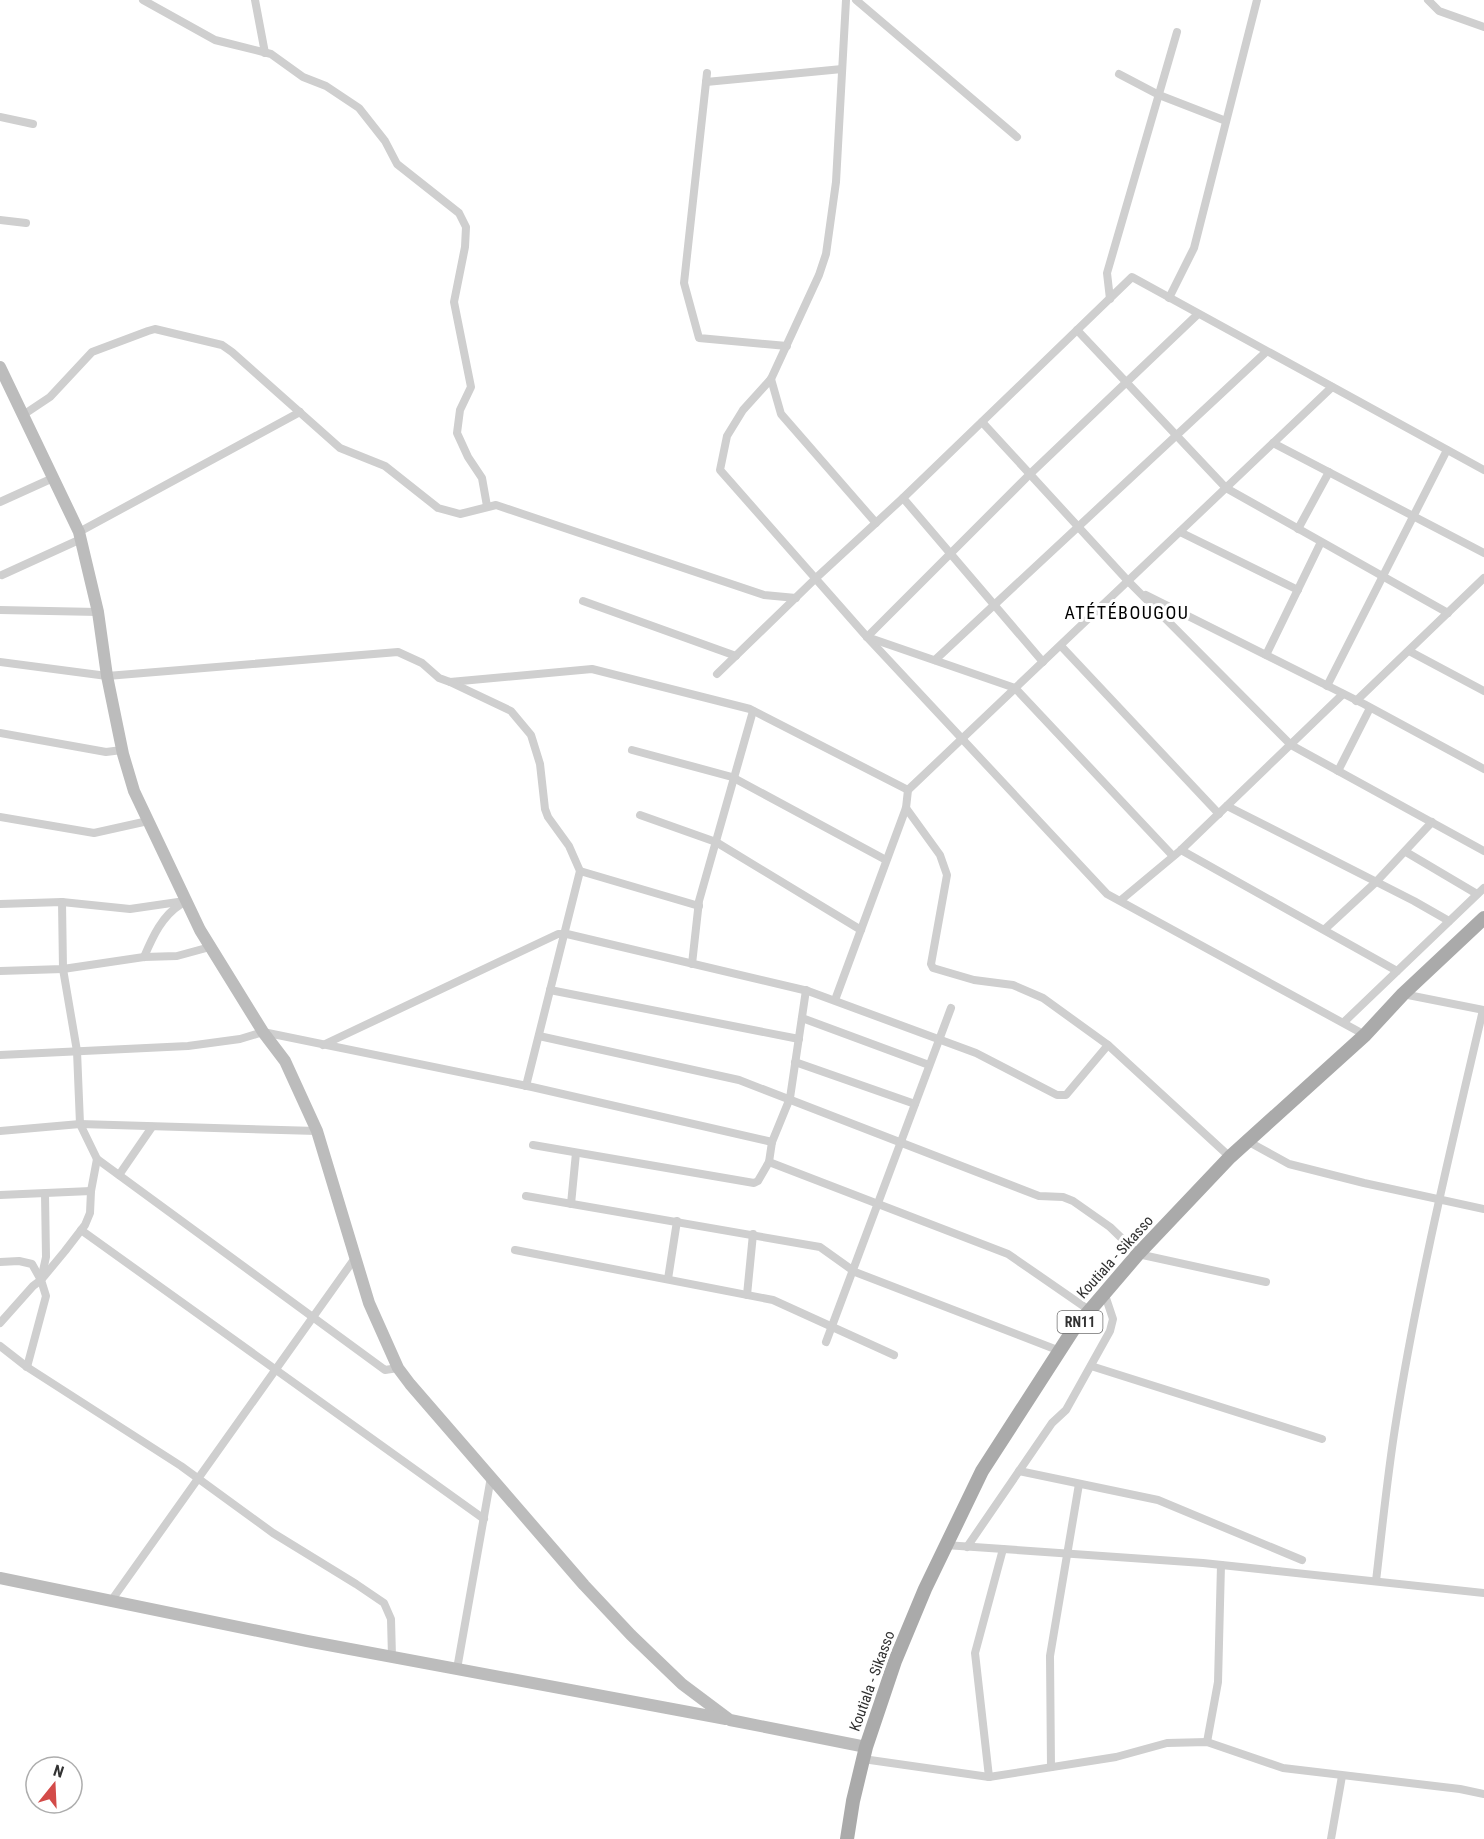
<svg xmlns="http://www.w3.org/2000/svg" width="1484" height="1839" font-family="'Roboto Condensed',sans-serif">
<rect width="100%" height="100%" fill="#fff"/>
<g fill="none" stroke-linecap="round" stroke-linejoin="round">
<g stroke="#cfcfcf" stroke-width="8">
<path d="M143,0L215,40L271,54L303,77L326,86L359,108L385,141L397,164L459,213L466,227L465,247L454,302L471,387L460,410L457,433L468,457L482,478L487,506"/>
<path d="M255,0L265,53"/>
<path d="M846,0L836,182L826,254L819,275L771,379L743,410L727,436L720,470L867,637L1107,894L1365,1035"/>
<path d="M856,0L1017,137"/>
<path d="M1428,0L1439,11L1484,27"/>
<path d="M707,73L684,283L699,338L787,346"/>
<path d="M1119,74L1159,95L1226,121"/>
<path d="M706,82L842,69"/>
<path d="M0,117L33,124"/>
<path d="M0,220L26,223"/>
<path d="M1169,298L1194,248L1257,0"/>
<path d="M1110,299L1107,273L1177,32"/>
<path d="M1077,330L1226,488L1448,613"/>
<path d="M771,379L781,414L876,523"/>
<path d="M23,415L50,397L92,352L148,331L155,329L222,345L232,352L340,448L385,466L438,508L460,514L496,505L764,595L796,598"/>
<path d="M982,422L1128,581L1291,745L1484,851"/>
<path d="M1273,443L1484,553"/>
<path d="M903,498L1043,662"/>
<path d="M0,502L53,478"/>
<path d="M1298,529L1329,472"/>
<path d="M79,532L300,412"/>
<path d="M1180,532L1298,590"/>
<path d="M2,575L81,539"/>
<path d="M1146,595L1364,704L1484,769"/>
<path d="M583,601L736,656"/>
<path d="M0,610L98,612"/>
<path d="M1061,646L1219,814"/>
<path d="M1409,651L1484,691"/>
<path d="M1266,655L1321,542"/>
<path d="M935,660L1266,352"/>
<path d="M0,662L107,676L398,652L422,663L439,678L450,682L592,669L750,709L908,790L1332,387"/>
<path d="M717,674L816,578L903,498L1132,277L1484,470"/>
<path d="M450,682L511,711L531,735L540,764L545,809L548,817L569,846L580,871L526,1086"/>
<path d="M1327,686L1447,450"/>
<path d="M1356,701L1484,578"/>
<path d="M0,733L106,752L122,750"/>
<path d="M632,750L732,777L886,860"/>
<path d="M1338,771L1370,708"/>
<path d="M1227,806L1414,901L1449,921"/>
<path d="M906,808L940,855L947,875L931,964L933,968L974,980L1013,985L1043,998L1108,1045L1230,1157"/>
<path d="M640,815L716,842L861,930"/>
<path d="M0,817L94,833L148,821"/>
<path d="M1181,850L1397,971"/>
<path d="M1406,852L1477,894"/>
<path d="M1172,855L1015,688L867,637L1030,474L1198,314"/>
<path d="M580,871L699,906"/>
<path d="M1121,900L1181,850L1343,694"/>
<path d="M0,904L62,902L130,909L185,901"/>
<path d="M1325,929L1376,882L1432,822"/>
<path d="M144,957C153,936 162,916 181,904"/>
<path d="M692,964L699,901L753,711"/>
<path d="M0,971L63,969L144,957L177,956L210,947"/>
<path d="M550,990L799,1039"/>
<path d="M1403,994L1484,1010"/>
<path d="M835,1000L906,808L908,790"/>
<path d="M802,1018L929,1065"/>
<path d="M1344,1022L1484,888"/>
<path d="M539,1036L739,1080L1039,1196L1063,1197L1073,1201L1110,1227L1138,1254L1266,1282"/>
<path d="M323,1045L558,934H567L808,991L976,1053L1057,1095H1066L1108,1045"/>
<path d="M0,1055L188,1046L240,1039L263,1032L532,1087L772,1142"/>
<path d="M795,1062L915,1104"/>
<path d="M0,1131L80,1124L317,1131"/>
<path d="M1249,1142L1289,1164L1364,1183L1484,1209"/>
<path d="M533,1145L754,1183L758,1181L769,1162L772,1142L790,1098L806,990"/>
<path d="M97,1159L385,1370L398,1368"/>
<path d="M769,1162L1008,1254L1089,1310"/>
<path d="M119,1175L152,1127"/>
<path d="M0,1195L91,1191"/>
<path d="M526,1196L820,1247L855,1272L1060,1351"/>
<path d="M571,1204L576,1153"/>
<path d="M81,1230L484,1519"/>
<path d="M515,1250L773,1300L894,1355"/>
<path d="M0,1262L19,1261L32,1264L41,1280"/>
<path d="M668,1279L677,1221"/>
<path d="M747,1295L753,1234"/>
<path d="M0,1323L33,1286L41,1280L65,1251L85,1225L90,1213L91,1191L97,1159L80,1124L77,1051L63,969L62,902"/>
<path d="M826,1342L951,1008"/>
<path d="M0,1346L27,1367L181,1466L273,1533L356,1584L384,1603L391,1619L392,1657"/>
<path d="M1091,1366L1322,1439"/>
<path d="M27,1367L46,1296L41,1280L46,1257L45,1194"/>
<path d="M1019,1471L1158,1500L1302,1560"/>
<path d="M945,1545L1203,1563L1484,1593"/>
<path d="M967,1547L1052,1423L1066,1410L1110,1331L1113,1319L1104,1292"/>
<path d="M1376,1581C1382,1530 1387,1479 1395,1428C1417,1287 1451,1148 1483,1010"/>
<path d="M111,1601L355,1258"/>
<path d="M457,1669L491,1477"/>
<path d="M1207,1742L1218,1682L1221,1565"/>
<path d="M863,1759L989,1777L1116,1757L1167,1743L1207,1742L1283,1768L1460,1789L1484,1794"/>
<path d="M1051,1767L1050,1656L1079,1484"/>
<path d="M989,1777L975,1653L1003,1549"/>
<path d="M1331,1839L1342,1776"/>
</g>
<g stroke="#bcbcbc" stroke-width="12">
<path d="M0,367L79,532L98,612L107,676L123,754L134,791L200,930L263,1032L285,1061L317,1131L369,1303L398,1368L410,1384L584,1585L631,1635L682,1684L730,1720L866,1747"/>
<path d="M0,1578L307,1641L726,1719"/>
</g>
<path stroke="#aaa" stroke-width="14" d="M847,1839L853,1801L866,1747L895,1661L925,1589L982,1471L1073,1330L1138,1254L1230,1157L1365,1035L1403,994L1484,918"/>
</g>
<g text-anchor="middle" dominant-baseline="central" stroke-width="6" stroke-linejoin="round" paint-order="stroke">
<rect fill="#fff" stroke="#707070" stroke-width="1.5" x="1057.5" y="1311" width="45" height="22" rx="4.5"/>
<g font-size="14" font-weight="bold" fill="#323232">
<text x="1080" y="1322">RN11</text>
</g>
<g font-size="15" fill="#323232" stroke="#fff">
<text transform="translate(1115 1257) rotate(-48)">Koutiala - Sikasso</text>
<text transform="translate(872 1681) rotate(-70)">Koutiala - Sikasso</text>
</g>
<g font-size="18" letter-spacing="1.5" fill="#000" stroke="#fff">
<text x="1127" y="612">ATÉTÉBOUGOU</text>
</g>
</g>
<g transform="translate(54 1785) rotate(18)"><circle r="28" fill="#ffffff" stroke="#adadad" stroke-width="1.5"/>
<path d="M0-4.5L10 22L0 15L-10 22Z" fill="#d34b49"/>
<text y="-9" font-size="16" font-weight="bold" text-anchor="middle" fill="#323232">N</text>
</g>
</svg>
